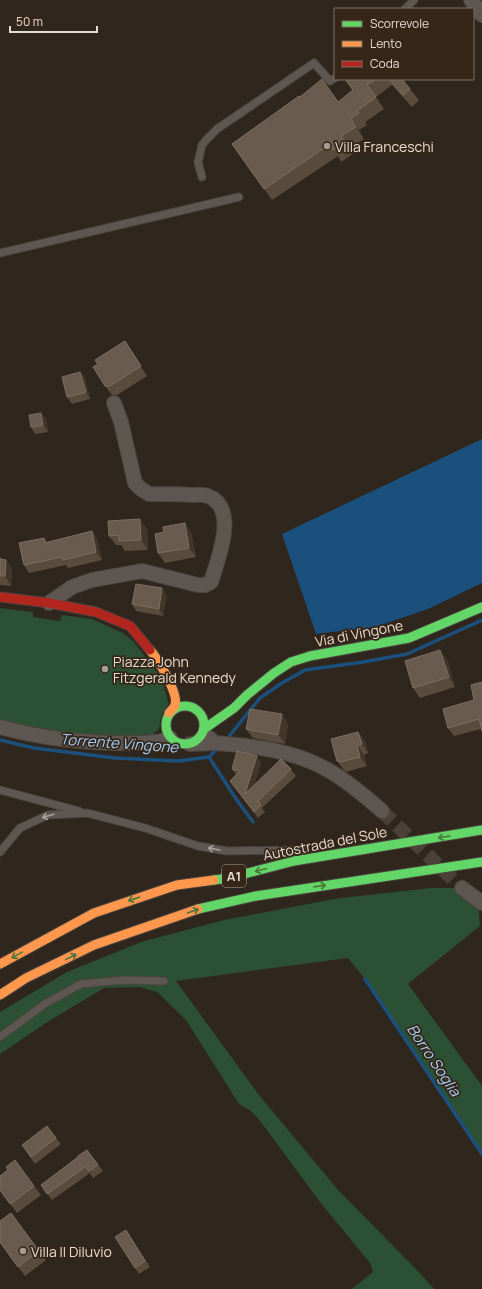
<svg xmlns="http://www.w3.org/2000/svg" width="482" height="1289" font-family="Manrope,sans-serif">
<rect width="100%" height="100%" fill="#2f261e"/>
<g fill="#2b5034">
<path d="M0,608L33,612V617L60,621L62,615L92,619L123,633L134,642L162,679L169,705L161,717L159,729L149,738L68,733L0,721Z"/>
<path d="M431,888H462L478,901L480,926L408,984L482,1086V1154L365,979L348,958L176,981L259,1095L339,1191L417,1270L434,1289H352L373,1272L370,1263L320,1202L261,1122L251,1111L239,1104L186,1020L157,992L139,987L104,988L49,1021L0,1054V1012L67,972L141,942L224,920L340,898Z"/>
</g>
<path fill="#1b507c" d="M482,439V583L428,609L375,627L316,634L282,534Z"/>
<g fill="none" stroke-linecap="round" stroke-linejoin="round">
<g stroke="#1b507c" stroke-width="3.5">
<path d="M0,740L34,748L115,758L178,761L209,757L219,747"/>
<path d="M226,740L260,698L282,683L305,670L363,662L407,654L482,620"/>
<path d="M209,757L236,799L253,822"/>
<path d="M365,979L482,1154"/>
</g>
<path stroke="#4b4139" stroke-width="14" stroke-dasharray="14 7" stroke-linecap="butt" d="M382,811L462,888"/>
<g stroke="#4c443e" stroke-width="9">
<g id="lane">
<path d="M405,9L414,0"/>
<path d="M202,177L198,162L202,145L207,139L217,129L314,63L330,81L335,78"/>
<path d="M0,253L239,197"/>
<path d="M0,790L79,811"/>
<path d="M0,852L20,828L48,815L87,813L145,828L198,846L227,851L303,850"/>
<path d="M0,1037L46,1003L81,984L123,980L164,981"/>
</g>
</g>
<g stroke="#4c443e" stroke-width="16">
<g id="street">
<path d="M471,0L482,15"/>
<path d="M49,603L72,587L92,580L142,571L198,585H205L211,582C218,559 239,508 208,496C203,494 197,495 192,495C178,494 164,494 149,494L141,489L135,483L121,422L114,403"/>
<path d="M0,727C44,739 91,744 137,743C149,742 159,744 170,738"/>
<path d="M215,743C253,746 293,750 328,770C347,781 365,796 382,811"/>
<path d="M190,744L215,743L208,737"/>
<path d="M462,888L482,903"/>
</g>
</g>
<g stroke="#4c443e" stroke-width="11">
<g id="fast">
<circle cx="185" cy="725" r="19"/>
<path d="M204,729L234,708L247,695L274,673L291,662L310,656L409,638L482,607"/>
<path d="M214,880L229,878L294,861L482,830"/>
<path d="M198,909L256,896L482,862"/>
</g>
</g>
<g stroke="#4c443e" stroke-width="11">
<g id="slow">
<path d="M150,650C158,659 179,694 175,705C174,708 171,711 169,713"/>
<path d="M0,964L94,913L177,885L214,880"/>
<path d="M0,995L26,978L94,945L198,909"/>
</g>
</g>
<g stroke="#4c443e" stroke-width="11">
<path id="jam" d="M0,597L49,603L96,612L130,626L150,650"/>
</g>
<use href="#lane" stroke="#5e5751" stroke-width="7"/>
<use href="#street" stroke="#5e5751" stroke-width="14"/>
<use href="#fast" stroke="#63d668" stroke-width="9"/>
<use href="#slow" stroke="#ff974d" stroke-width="9"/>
<use href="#jam" stroke="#b3261e" stroke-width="9"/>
</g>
<g fill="#5a4c3d">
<path d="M345,79H402L410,89L419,100L412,107L392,85L376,97L384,109L365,122L367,125L359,130L364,139L349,148L353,154L341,162L338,156L272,200L232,144L300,97L338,102L353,91Z"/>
<path d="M125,341L147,376L117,395H112L105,386L98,364Z"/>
<path d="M80,372L85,378L90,399L72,404L67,397Z"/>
<path d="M46,419L48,432L35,434L31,427Z"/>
<path d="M147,528L148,550L125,551L121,545H116L109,536Z"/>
<path d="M92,531L97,539L102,560L68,568L66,565L29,573L24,565L44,538L47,542Z"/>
<path d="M164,532H191L196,557L165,563L158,553Z"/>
<path d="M0,557L2,559L6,560L12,569L11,586L0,585Z"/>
<path d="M167,595L163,616L136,611L132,604Z"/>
<path d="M447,659L455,687L420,698L413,688Z"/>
<path d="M474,700L481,729L454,736L448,728Z"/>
<path d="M282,714L288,724L285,744L253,738L246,729Z"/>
<path d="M358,732L365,741L368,753L364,755L367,766L346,772L344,770L337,761Z"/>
<path d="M261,763L254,785L291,769L296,776L262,808L265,812L258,818L235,787L236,775L232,769Z"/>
<path d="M56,1138L61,1144L35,1164L22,1145Z"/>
<path d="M87,1150L103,1171L93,1178L90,1173L52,1200L41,1185L78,1157Z"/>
<path d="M34,1186L41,1195L17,1213L0,1190Z"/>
<path d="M0,1221L39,1251L46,1260L25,1276L0,1243Z"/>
<path d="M130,1236L150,1267L139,1274L135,1268Z"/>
</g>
<g fill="#42362a">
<path d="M351,119L359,130L364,139L356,127Z"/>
<path d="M125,341L131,351L147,376L141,366Z"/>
<path d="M80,372L85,378L90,399L86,392Z"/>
<path d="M41,413L46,419L48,432L43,425Z"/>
<path d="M140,519L147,528L148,550L141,540Z"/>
<path d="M185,523L191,532L196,557L189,548Z"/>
<path d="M92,531L97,539L102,560L96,552Z"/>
<path d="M6,560L12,569L11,586L5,576Z"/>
<path d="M162,588L167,595L163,616L159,609Z"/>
<path d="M440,650L447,659L455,687L449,677Z"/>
<path d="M282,714L288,724L285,744L278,735Z"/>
<path d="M358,732L365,741L368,753L362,744Z"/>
<path d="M357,745L364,755L367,766L360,757Z"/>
<path d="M257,756L261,763L249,801L245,794Z"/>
</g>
<g fill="#695b4d" stroke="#7d7062">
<path d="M322,79L338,102L353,90L345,79H376L367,85L376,97L357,111L359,113L351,119L356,127L341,136L345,142L333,150L330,144L264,189L232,144L299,96L300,97Z"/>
<path d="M389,79H402L410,89L403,95Z"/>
<path d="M125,341L141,366L110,386H105L93,367L98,364L95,360Z"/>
<path d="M80,372L86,392L67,397L62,377Z"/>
<path d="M41,413L43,425L31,427L29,415Z"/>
<path d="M140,519L141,540L119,541L118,535L109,536L108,521Z"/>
<path d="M185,523L189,548L158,553L155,534L164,532L163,527Z"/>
<path d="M92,531L96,552L63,560L62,557L24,565L19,543L44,538L45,543Z"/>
<path d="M0,559L6,560L5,576H0Z"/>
<path d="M136,584L162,588L159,609L132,604Z"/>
<path d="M440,650L449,677L413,688L405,661Z"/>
<path d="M482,682V731L479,719L448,728L443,709L474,700L471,685Z"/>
<path d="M250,709L282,714L278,735L246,729Z"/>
<path d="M358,732L362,744L357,745L360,757L340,762L337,761L331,739Z"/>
<path d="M237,751L257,756L245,794L281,759L291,769L258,801L261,805L254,812L230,781L240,771L232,769Z"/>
<path d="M47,1126L56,1138L31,1157L22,1145Z"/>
<path d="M87,1150L98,1165L89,1171L85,1167L47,1194L41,1185L78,1157V1156Z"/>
<path d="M15,1160L34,1186L10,1204L0,1190V1176L8,1170L6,1167Z"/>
<path d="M11,1213L39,1251L18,1267L0,1242V1221Z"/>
<path d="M126,1230L145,1261L135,1268L115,1237Z"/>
</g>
<defs><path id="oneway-shaft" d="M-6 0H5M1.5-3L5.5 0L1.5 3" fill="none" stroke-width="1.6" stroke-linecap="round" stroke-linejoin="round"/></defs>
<g stroke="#a9a098">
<use href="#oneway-shaft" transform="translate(48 816) rotate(164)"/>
<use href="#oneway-shaft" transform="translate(214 849) rotate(-170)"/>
</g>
<g stroke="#4a753b">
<use href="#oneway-shaft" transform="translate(444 837) rotate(171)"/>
<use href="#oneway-shaft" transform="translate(261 870) rotate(166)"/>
<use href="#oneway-shaft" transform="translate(320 886) rotate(-8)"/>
<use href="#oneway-shaft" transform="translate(134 899) rotate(161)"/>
<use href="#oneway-shaft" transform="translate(193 911) rotate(-19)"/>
<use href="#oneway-shaft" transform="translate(17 955) rotate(151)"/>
<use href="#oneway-shaft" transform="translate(71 957) rotate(-26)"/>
</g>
<g fill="#a79c94" stroke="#362617" stroke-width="1.5">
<circle cx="327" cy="146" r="4"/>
<circle cx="105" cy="669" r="4"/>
<circle cx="23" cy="1251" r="4"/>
</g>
<g text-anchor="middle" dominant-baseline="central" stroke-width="3.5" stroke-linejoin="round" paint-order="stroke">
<rect fill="#362617" stroke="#b2a59b" stroke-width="1" x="222" y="865" width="24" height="22" rx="3"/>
<g font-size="13" font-weight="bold" fill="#e7dcd3">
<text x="234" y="876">A1</text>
</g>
<g font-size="14" fill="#e7dcd3" stroke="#362617" text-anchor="start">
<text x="335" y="146">Villa Franceschi</text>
<text x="113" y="661">Piazza John<tspan x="113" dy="16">Fitzgerald Kennedy</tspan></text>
<text x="31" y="1251">Villa Il Diluvio</text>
</g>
<g font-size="14" fill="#e7dcd3" stroke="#362617">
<text transform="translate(359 633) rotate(-11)">Via di Vingone</text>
<text transform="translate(325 843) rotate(-11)">Autostrada del Sole</text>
</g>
<g font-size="15" font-style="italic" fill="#a1cefa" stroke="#362617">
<text transform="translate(119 743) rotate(4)">Torrente Vingone</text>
<text transform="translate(434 1060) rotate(56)">Borro Soglia</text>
</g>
</g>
<rect x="334" y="8" width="140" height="72" fill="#362617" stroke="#7d6f62"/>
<rect x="342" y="21" width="20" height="6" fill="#63d668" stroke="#7d6f62"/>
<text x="370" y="28" font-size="12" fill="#e7dcd3">Scorrevole</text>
<rect x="342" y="41" width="20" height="6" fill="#ff974d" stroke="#7d6f62"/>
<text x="370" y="48" font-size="12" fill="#e7dcd3">Lento</text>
<rect x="342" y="61" width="20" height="6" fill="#b3261e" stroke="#7d6f62"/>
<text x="370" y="68" font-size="12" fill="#e7dcd3">Coda</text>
<path d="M10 26v6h87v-6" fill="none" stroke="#e7dcd3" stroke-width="2"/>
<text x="16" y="26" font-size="12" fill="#e7dcd3" stroke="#362617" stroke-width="3" paint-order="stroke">50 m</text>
</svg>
